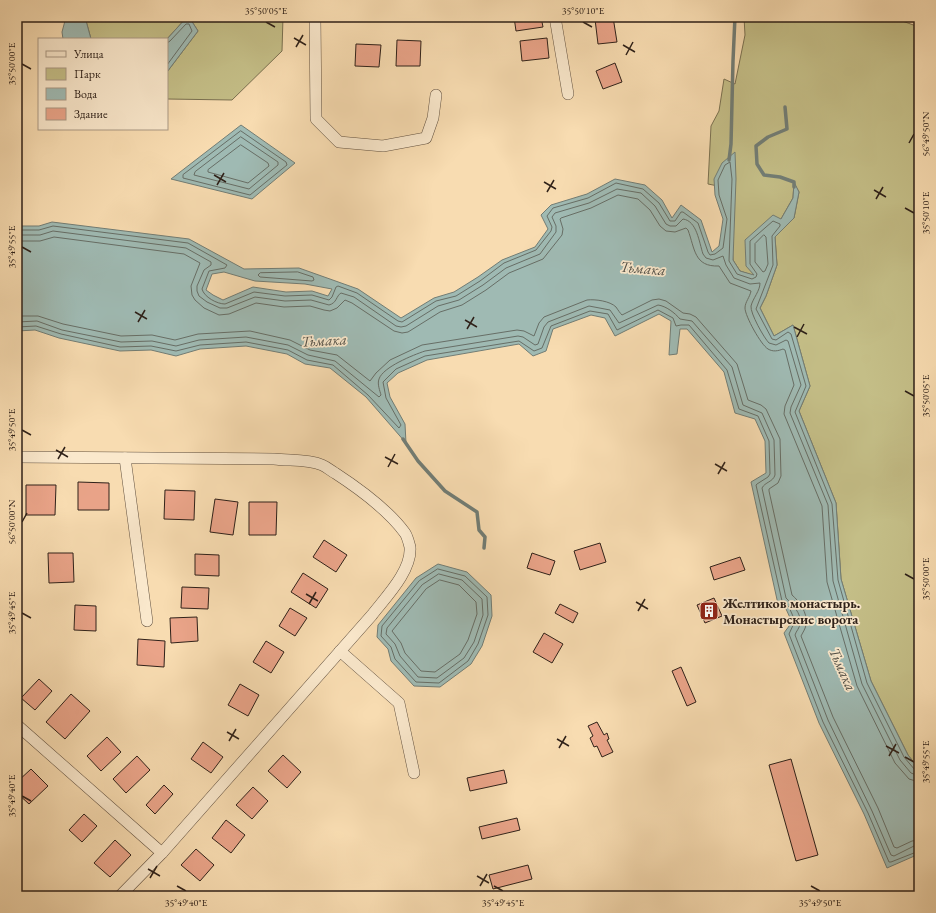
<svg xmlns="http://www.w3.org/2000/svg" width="936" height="913" font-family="'EB Garamond',serif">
<rect width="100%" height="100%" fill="#f8dcb1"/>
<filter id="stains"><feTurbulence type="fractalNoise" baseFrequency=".005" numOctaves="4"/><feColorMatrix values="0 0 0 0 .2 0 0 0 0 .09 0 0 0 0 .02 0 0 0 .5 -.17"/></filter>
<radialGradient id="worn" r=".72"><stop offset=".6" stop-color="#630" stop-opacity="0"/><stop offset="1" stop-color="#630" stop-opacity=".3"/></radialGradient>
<g fill="#c4be87" stroke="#7a7050">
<path d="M85,17H187L167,39H91Z"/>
<path d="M189,17H283L282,51L232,100L167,99V72L198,31Z"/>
<path d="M744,17H891L919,27V769L908,755L871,681L841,579L836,503L799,411L810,386L793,325L774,336L760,308L766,296L777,265L775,237L794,218L799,192L794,183L793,198L781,219L755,276L740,271L733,260L728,188L708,184L711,126L719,111L724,79L735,84L745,35Z"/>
</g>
<g fill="#9fbab3" stroke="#727d75" fill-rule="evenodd">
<path d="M66,17H85L91,39H63L62,32Z"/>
<path d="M187,17H189L198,31L167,72V39Z"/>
<path d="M241,125L295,163L252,199L171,179Z"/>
<path d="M735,152L736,179L733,260L740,271L754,275L746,266L745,240L773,215L781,219L793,198L794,182L799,192L794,218L775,237L777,265L766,296L760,308L774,336L793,325L810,386L799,411L836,503L841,579L871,681L908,755L919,769V854L887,868L864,814L819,723L784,633L792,622L786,609L778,604L751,482L766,473L765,441L755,419L735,413L724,372L687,329H680L677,354L669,355L671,321L659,314L615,336L605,318L591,315L553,329L546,351L533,356L519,344L427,360L398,373L387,383L390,397L405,424L406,443L366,397L330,368L305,364L287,354L246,346L200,349L176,356L151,350L120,351L59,338L35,330L17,331V226H39L52,222L189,239L244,269L299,268L358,289L401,318L434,298L454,292L478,277L502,260L535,247L548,229L541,215L551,205L587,194L615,179L645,185L662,200L672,218L681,205L701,220L712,252L719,246L723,219L715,195L714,179L722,163ZM224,272L255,281L305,284L332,289L328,296L312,291L286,292L253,287L223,300L213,295L206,290L212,274Z"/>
<path d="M438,564L467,572L491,595L492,616L482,646L471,664L440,687L414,686L391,661L388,649L377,637L378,625L416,578Z"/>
</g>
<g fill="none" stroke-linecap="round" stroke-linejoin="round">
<g stroke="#676e66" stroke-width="1">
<path d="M167,43L170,41L186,24H189L192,31L167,65"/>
<path d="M241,131L286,162L287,165L250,195L183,178V175Z"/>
<path d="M241,137L278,162V165L249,189L194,175L195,172Z"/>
<path d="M241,145L268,163L269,166L248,183L208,172V170Z"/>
<path d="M17,230H39L53,226L188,243L227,265L225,268L209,271L202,289C204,297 217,304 225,304L254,292L285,296L312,295L329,300L332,297L336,287L338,286L357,293L398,321L402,322L436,301L456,296L480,281L504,263L536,250L551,231L552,227L547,216L553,208L588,198L616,183L643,189L659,203L670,221H675L681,212H683L698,223L708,252L710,255L715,254L723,248L727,219L719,195L718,180L725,165L730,162L732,179L729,261L737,274L752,279L756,277L757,274L750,264V241L773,221L780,224V226L772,236L773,265L756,309L772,339L776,340L788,332L791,334L806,386L795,412L832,504L838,580L867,683L904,757L915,770L919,771"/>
<path d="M17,235H40L53,231L186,248L211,262V265L204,270L197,286V291L199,296L207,302L220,308H227L255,297L285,301L311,300L329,305C337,303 336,296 341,293L354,297L396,326L401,327L406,326L438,306L459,300L483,285L506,268L540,254L556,232V226L552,217L555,213L589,203L617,189L641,193L655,206L666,224L670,226H676L683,219C697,221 699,242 703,254L706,258L713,260L723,256L726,265L734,278L750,284L760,283C760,291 753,298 751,306C750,313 764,338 769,343L776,345L786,340L788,341L801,385L791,407L790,413L828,505L833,581L862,684L900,760L911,773L919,776"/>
<path d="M764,235L766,237L768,264L765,271L763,272L755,262V244Z"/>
<path d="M17,241H40L54,237L184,254L200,263L191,286L192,295L195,300L204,308L219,315L229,314L256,303L284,307L310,306L324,310L330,311L337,308L345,300L352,303L394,331L402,333L408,332L440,312L462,305L486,290L509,273L543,259L562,235L563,229L560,219L561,218L591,208L618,195L638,199L650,210L660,226L666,231L675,232L686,228L688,230C695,249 694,267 719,266L730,283L751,291C750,297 745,302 745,308C745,316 761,345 768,349C773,352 778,351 783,349L785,350L794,385L785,406L784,414L822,506L827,582L857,686L895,763L909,779L919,782"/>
<path d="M298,272L313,277L314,280L312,281L260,277L258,275L260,273Z"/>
<path d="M17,316H38L63,324L121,336L152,335L175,340L198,334L250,331L290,340L310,350L337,355L370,381L376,373L390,360L422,345L517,330L524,331L534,336L539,323L544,317L587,300C595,299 610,301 616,307C618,310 620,313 622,315L652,300L659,299L666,301L683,313L690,314L696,317L737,364L748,400L761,405L766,409L780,439L781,476L778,483L769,489V491L792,595C799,601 808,613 806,624C806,628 803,632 801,636L833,717L878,808L894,847L897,848L912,841L919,840"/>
<path d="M17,322L37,321L62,330L121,342L152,341L176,346L199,340L246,337L288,345L308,355L335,361L379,397L381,395C380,391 377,384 379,379C383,367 413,355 425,351L518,336L523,337L535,345L538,344L544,327L548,322L589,306L610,310L619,323L658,305C666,306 675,313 680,319L692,321L732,367L743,405L762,413L774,440L775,475C773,482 765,482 762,488L786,598C792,604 802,614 800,623C800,628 796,631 795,635L828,720L872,811L891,855L894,856L914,846H919"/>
<path d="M17,327L36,326L61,334L120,347L151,346L176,351L200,345L246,342L288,350L307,360L333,365L368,395L399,428L401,425L386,398L383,382L396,369L425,356L519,341L534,351L542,348L551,326L590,311L608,314L617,330L658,310L673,318L676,326L681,325H689L727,370L739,409L758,416L769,441L770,474L768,477L757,484L756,485L782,601L789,607L795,621L789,634L823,722L868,813L889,862H891L919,851"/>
<path d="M438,569L465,576L487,597L488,615L478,644L468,661L439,683L416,682L395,659L391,647L381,636L382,626L419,581Z"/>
<path d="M439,574L462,580L482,599L483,615L474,642L464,658L437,678L418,677L400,656L395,644L386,634L387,628L422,585Z"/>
<path d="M440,580L459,585L476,602L477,614L468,640L460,654L435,672L421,671L405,653L401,643L392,631L426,589Z"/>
</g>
<g stroke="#727d75" stroke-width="3.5">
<path d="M785,107L787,129L768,137L756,146L757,164L764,175L780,177L794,182V187"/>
<path d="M729,160L731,144L733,61L735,17"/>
<path d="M403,439L418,461L445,491L477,512L479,530L485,537L484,548"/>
</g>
</g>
<g fill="#eaa489" stroke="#2f2119">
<path d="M514,17H541L543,27L516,31Z"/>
<path d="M613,17L617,42L598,44L595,19Z"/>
<path d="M547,38L549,58L522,61L520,41Z"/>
<path d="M397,40L421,41L420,66H396Z"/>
<path d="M356,44L381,45L379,67L355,66Z"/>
<path d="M615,63L622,82L603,89L596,71Z"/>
<path d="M78,482L109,483V510H78Z"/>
<path d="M26,485H56L55,515H26Z"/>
<path d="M165,490L195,491L194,520L164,519Z"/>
<path d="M215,499L238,502L233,535L210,532Z"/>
<path d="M249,502H277L276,535H249Z"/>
<path d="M324,540L347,555L336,572L313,557Z"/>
<path d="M600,543L606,562L580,570L574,551Z"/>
<path d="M48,553H73L74,582L49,583Z"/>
<path d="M532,553L555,561L550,575L527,568Z"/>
<path d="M195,554L219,555V576L195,575Z"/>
<path d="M740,557L745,570L714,580L710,567Z"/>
<path d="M303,573L328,589L316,608L291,592Z"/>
<path d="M182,587L209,588L208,609L181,608Z"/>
<path d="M714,598L722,616L705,623L697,605Z"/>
<path d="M560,604L578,613L573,623L555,613Z"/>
<path d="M75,605L96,606V631L74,630Z"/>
<path d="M290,608L307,618L295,636L279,626Z"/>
<path d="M197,617L198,641L171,643L170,618Z"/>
<path d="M544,633L563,644L552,663L533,652Z"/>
<path d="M138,639L165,641L164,667L137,665Z"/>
<path d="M266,641L284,652L271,673L253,662Z"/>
<path d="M681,667L696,702L687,706L672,671Z"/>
<path d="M39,679L52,691L35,710L21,698Z"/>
<path d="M240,684L259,695L248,716L228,705Z"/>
<path d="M71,694L90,711L65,739L46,722Z"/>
<path d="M597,722L604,735L607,733L609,739L607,740L613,752L602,757L597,746L594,747L590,738L593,736L588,726Z"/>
<path d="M107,737L121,752L101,771L87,756Z"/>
<path d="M203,742L223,757L211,773L191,759Z"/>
<path d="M283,755L301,772L287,788L268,771Z"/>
<path d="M137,756L150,770L126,793L113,779Z"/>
<path d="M791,759L818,855L796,861L769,765Z"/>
<path d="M31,769L48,786L29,804L17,793V782Z"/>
<path d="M504,770L507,783L470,791L467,778Z"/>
<path d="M164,785L173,794L155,814L146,805Z"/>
<path d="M253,787L268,801L252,819L236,805Z"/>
<path d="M84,814L97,826L82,842L69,830Z"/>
<path d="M517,818L520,830L482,839L479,827Z"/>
<path d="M226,820L245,835L231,853L212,838Z"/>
<path d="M115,840L131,855L110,877L94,863Z"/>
<path d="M196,849L214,865L200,881L181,865Z"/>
<path d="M528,865L532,879L493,889L489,875Z"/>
</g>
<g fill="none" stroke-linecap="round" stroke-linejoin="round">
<g stroke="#61503f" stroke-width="12">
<g id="street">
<path d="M315,17L316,119L339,142L383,146L426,138L433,118L436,95"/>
<path d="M555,17L568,94"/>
<path d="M17,457L274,459C290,461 307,459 322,465C327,467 331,471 335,473C358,488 389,511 405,533C407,536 409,543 410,547C412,571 385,598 372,615L162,853L120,896"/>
<path d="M125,458L147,621"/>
<path d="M340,651L399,703L414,773"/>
<path d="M17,725L162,853"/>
</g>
</g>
<use href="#street" stroke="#fae8cc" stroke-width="11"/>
</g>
<path fill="none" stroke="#2f2119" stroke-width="1.5" d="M266,22L275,27M583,22L592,27M294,38L306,45M623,45L635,52M296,47L303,35M626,55L633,42M22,64L31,69M909,143L914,134M214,175L226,182M544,182L556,189M217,185L224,173M874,190L886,197M547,192L554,180M876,199L883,187M905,208L914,213M22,247L31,252M135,312L147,319M465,320L477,327M138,322L145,310M794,327L807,334M467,329L474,317M797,337L804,324M905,391L914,396M22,430L31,435M56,450L68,457M385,457L398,464M58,459L65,447M715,464L727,471M388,467L395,454M718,474L725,462M22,522L27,513M905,574L914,579M306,594L318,601M636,602L648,609M309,604L316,592M638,611L645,599M22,613L31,618M227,732L239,739M557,739L569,746M229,741L236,729M886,746L899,753M559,748L566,736M889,756L896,744M905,757L914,762M22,796L31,801M148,869L160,876M477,876L489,883M150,878L157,866M177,886L186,891M480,886L487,874M494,886L503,891M811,886L820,891"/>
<defs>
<g id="building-square" transform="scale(1)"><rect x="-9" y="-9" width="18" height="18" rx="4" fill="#8f2418" stroke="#fae8cc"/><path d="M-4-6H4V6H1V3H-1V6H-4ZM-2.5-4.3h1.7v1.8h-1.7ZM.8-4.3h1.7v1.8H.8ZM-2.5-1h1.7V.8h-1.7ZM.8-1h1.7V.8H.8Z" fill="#fff"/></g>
</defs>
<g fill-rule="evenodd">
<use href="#building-square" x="709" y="611"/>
</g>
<g text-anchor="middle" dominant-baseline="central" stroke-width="3.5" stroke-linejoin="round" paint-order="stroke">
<g font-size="14" font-weight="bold" fill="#2f2119" stroke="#fae8cc" text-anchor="start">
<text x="723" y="603">Желтиков монастырь.<tspan x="723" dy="16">Монастырские ворота</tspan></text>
</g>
<g font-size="15" font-style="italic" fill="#514f47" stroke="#fae8cc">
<text transform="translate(643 268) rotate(5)">Тьмака</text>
<text transform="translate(324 340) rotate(-3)">Тьмака</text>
<text transform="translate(843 669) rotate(66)">Тьмака</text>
</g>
</g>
<rect width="936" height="913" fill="none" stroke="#f8dcb1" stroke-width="44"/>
<rect x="38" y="38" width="130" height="92" fill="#fae8cc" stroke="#a99884"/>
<rect x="46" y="51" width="20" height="6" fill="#fae8cc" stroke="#a99884"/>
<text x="74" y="58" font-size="12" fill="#2f2119">Улица</text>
<rect x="46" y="68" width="20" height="12" fill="#c4be87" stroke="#a99884"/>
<text x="74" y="78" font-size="12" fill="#2f2119">Парк</text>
<rect x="46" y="88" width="20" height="12" fill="#9fbab3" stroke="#a99884"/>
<text x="74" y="98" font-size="12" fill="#2f2119">Вода</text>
<rect x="46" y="108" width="20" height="12" fill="#eaa489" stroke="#a99884"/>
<text x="74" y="118" font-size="12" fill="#2f2119">Здание</text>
<rect x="22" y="22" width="892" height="869" fill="none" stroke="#2f2119" stroke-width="1.5"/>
<g font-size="10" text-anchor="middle" fill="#2f2119">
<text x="266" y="14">35°50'05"E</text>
<text x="583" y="14">35°50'10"E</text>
<text transform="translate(11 64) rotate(-90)" y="4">35°50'00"E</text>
<text transform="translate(925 134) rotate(-90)" y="4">56°49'50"N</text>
<text transform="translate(925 213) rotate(-90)" y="4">35°50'10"E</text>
<text transform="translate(11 247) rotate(-90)" y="4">35°49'55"E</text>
<text transform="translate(925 396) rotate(-90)" y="4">35°50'05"E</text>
<text transform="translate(11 430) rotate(-90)" y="4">35°49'50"E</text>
<text transform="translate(11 522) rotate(-90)" y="4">56°50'00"N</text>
<text transform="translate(925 579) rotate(-90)" y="4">35°50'00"E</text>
<text transform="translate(11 613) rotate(-90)" y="4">35°49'45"E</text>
<text transform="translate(925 762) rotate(-90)" y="4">35°49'55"E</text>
<text transform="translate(11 796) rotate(-90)" y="4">35°49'40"E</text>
<text x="186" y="906">35°49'40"E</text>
<text x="503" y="906">35°49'45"E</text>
<text x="820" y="906">35°49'50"E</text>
</g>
<rect width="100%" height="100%" filter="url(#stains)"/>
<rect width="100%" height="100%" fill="url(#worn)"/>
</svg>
